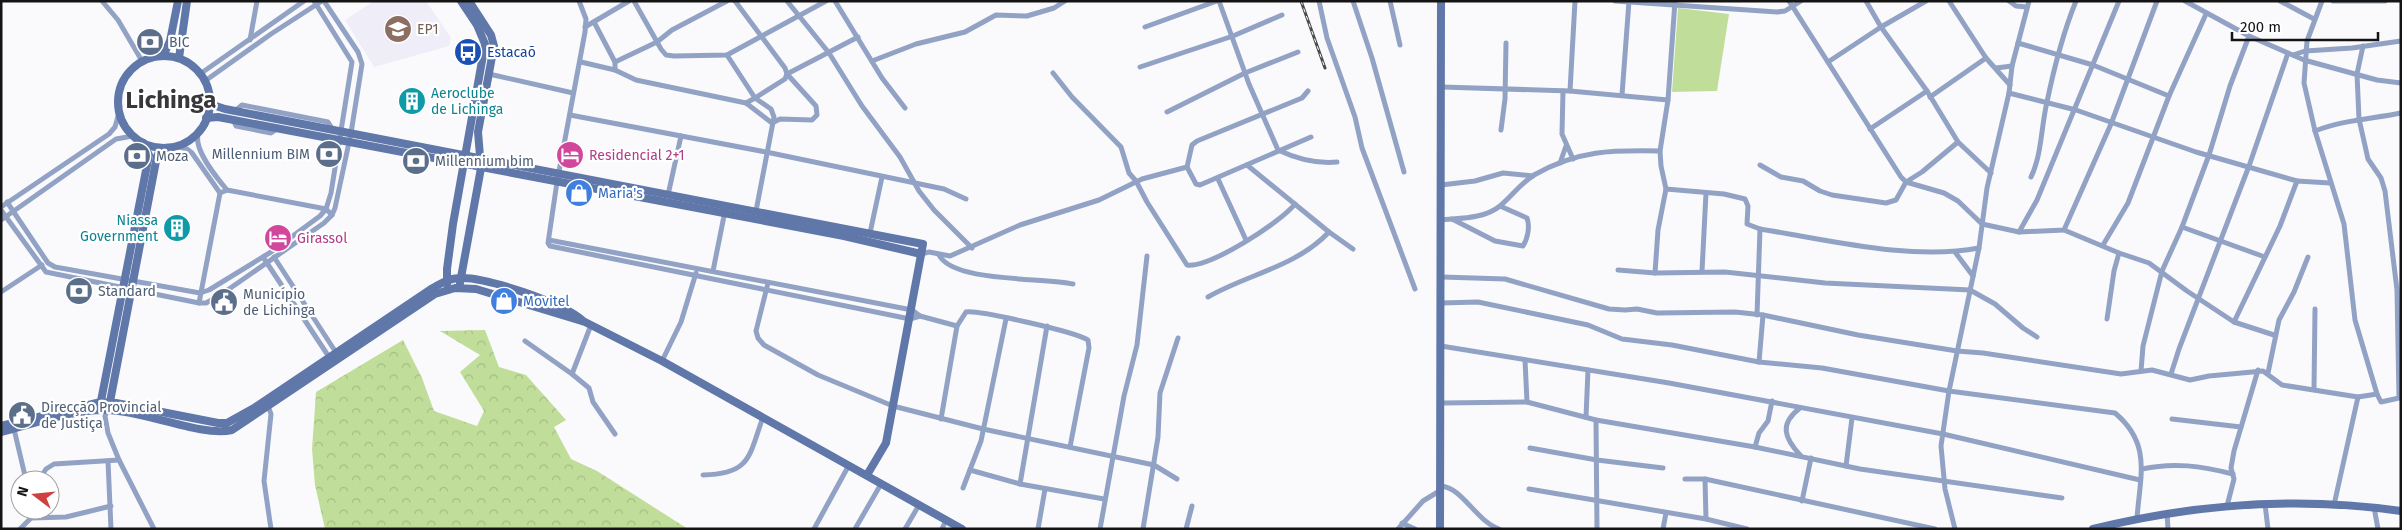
<svg xmlns="http://www.w3.org/2000/svg" width="2402" height="530" font-family="'Fira Sans',sans-serif">
<defs>
<pattern id="forest-crowns" width="20" height="18" patternUnits="userSpaceOnUse" patternTransform="scale(1.25)"><rect width="20" height="18" fill="#c0de99"/><path d="M2 6a3 3 0 1 1 6 0M12 15a3 3 0 1 1 6 0" fill="none" stroke="#a4be83"/></pattern>
</defs>
<rect width="100%" height="100%" fill="#fafafd"/>
<path fill="#eeedf8" d="M374,1H426L451,38L449,46L374,67L345,20Z"/>
<path fill="url(#forest-crowns)" d="M485,330L499,367L526,375L566,420L554,427L571,459L597,471L688,529H325L315,485L312,449L316,392L403,340L422,378L434,411L477,426L484,411L460,372L480,355L440,331Z"/>
<path fill="#c0de99" d="M1678,8L1729,14L1717,91L1672,92Z"/>
<g fill="none" stroke-linecap="round" stroke-linejoin="round">
<g stroke="#92a2c5" stroke-width="5">
<path d="M102,1L118,20L142,61"/>
<path d="M579,1L586,19L585,32L557,182L548,243L550,246L910,319L920,316"/>
<path d="M634,1L661,49L666,55L674,56L727,55L826,1"/>
<path d="M735,1L785,68L787,74L785,79L755,98L771,109L774,117L756,211"/>
<path d="M787,1L829,53L862,106L900,157L919,191L934,210L972,248"/>
<path d="M835,1L882,78L905,108"/>
<path d="M1219,1L1249,84L1278,150C1297,159 1316,164 1337,162"/>
<path d="M1319,1L1327,38L1355,117L1362,148L1415,289"/>
<path d="M1353,1L1372,58L1404,172"/>
<path d="M1390,1L1400,45"/>
<path d="M1615,1L1777,12L1785,11L1801,1"/>
<path d="M1789,1L1901,177L1906,182L1944,193L1958,201L1982,224L2019,232L2064,230L2111,124L2157,1"/>
<path d="M1866,1L1881,27L1927,91L1958,142L1991,173"/>
<path d="M1949,1L1986,58L2010,85"/>
<path d="M2009,1L2016,6L2027,7"/>
<path d="M2185,1L2249,36L2304,60L2377,80L2401,83"/>
<path d="M2280,1L2314,19"/>
<path d="M2322,1L2307,41L2304,83L2315,131L2344,224L2355,320L2377,394L2381,402L2399,398L2397,290L2385,191L2381,178L2368,159L2359,119L2357,74L2363,46"/>
<path d="M2333,1H2385"/>
<path d="M594,22L615,62"/>
<path d="M585,27L629,1"/>
<path d="M1145,27L1217,1"/>
<path d="M250,40L257,1"/>
<path d="M2018,43L2093,65L2169,96"/>
<path d="M2293,55L2305,51L2352,48L2401,41"/>
<path d="M872,61L916,44L965,32L996,15L1027,16L1054,8L1065,1"/>
<path d="M581,62L615,70L636,80L746,103L755,98L727,55"/>
<path d="M1828,62L1881,27L1926,1"/>
<path d="M1140,67L1233,36L1282,15"/>
<path d="M1996,68L2012,66"/>
<path d="M615,70V62L657,42L672,30L727,1"/>
<path d="M1053,73L1072,97L1121,147L1129,173L1136,181L1147,202L1187,265C1210,268 1281,222 1295,204"/>
<path d="M200,74L304,1"/>
<path d="M489,74L573,93"/>
<path d="M205,81L271,34L322,1"/>
<path d="M1442,87L1570,91L1668,100"/>
<path d="M1563,91L1562,134L1573,159"/>
<path d="M1570,91L1575,1"/>
<path d="M2009,93L2076,110L2196,152L2297,181"/>
<path d="M1622,95L1629,1"/>
<path d="M1930,97L1986,58"/>
<path d="M746,103L772,123L780,119L812,120L817,115L816,106L787,74L858,37"/>
<path d="M235,111L242,105L328,122L333,130"/>
<path d="M1167,112L1245,73L1298,52"/>
<path d="M570,115L766,152L944,189L966,199"/>
<path d="M233,120L236,126L271,133L277,129"/>
<path d="M1870,129L1927,91"/>
<path d="M1501,130L1505,99L1506,43"/>
<path d="M199,131C191,147 216,177 227,190"/>
<path d="M2315,131C2343,120 2371,119 2401,113"/>
<path d="M176,146L187,149L192,153L220,193L199,303"/>
<path d="M1560,163L1566,146"/>
<path d="M1247,165L1329,232L1353,249"/>
<path d="M1760,165L1781,177L1803,181L1820,191L1832,195L1886,203L1896,200L1906,182L1922,172L1958,142"/>
<path d="M1187,167L1196,184L1200,185L1311,137"/>
<path d="M2031,177C2042,154 2041,127 2047,102C2054,68 2063,33 2076,1"/>
<path d="M1218,179L1246,240"/>
<path d="M1441,185L1475,181L1503,173L1533,176"/>
<path d="M1666,189L1724,194L1745,199L1748,206L1747,224L1760,229C1829,240 1911,261 1979,248"/>
<path d="M220,193L227,190L326,209L332,215"/>
<path d="M668,195L681,136"/>
<path d="M7,202L48,263L55,267L200,293L209,290L271,252L320,216L326,209L331,193L352,62L314,1"/>
<path d="M1,207L109,134L115,127L119,113"/>
<path d="M1,210L46,272L199,303H206L219,296L324,223L332,215L335,208L351,133L362,64L358,52L324,1"/>
<path d="M1452,219L1495,241L1523,246C1528,238 1530,226 1527,218L1500,206"/>
<path d="M1,220L116,139L133,136"/>
<path d="M1441,220C1460,218 1484,219 1500,206C1512,196 1521,183 1534,175C1578,150 1612,150 1660,151"/>
<path d="M2182,227L2265,257"/>
<path d="M2064,230L2119,253L2114,271L2107,319"/>
<path d="M2019,232L2037,200L2119,1"/>
<path d="M870,233L882,177"/>
<path d="M549,240L912,310L920,316L957,326"/>
<path d="M2103,245L2128,203L2169,96L2206,14"/>
<path d="M1955,252L1973,276"/>
<path d="M2119,253L2149,263L2187,291L2234,322L2274,335"/>
<path d="M921,254L929,252L950,256L1020,225L1099,200L1142,179L1187,167L1192,145L1197,141L1302,98L1308,91"/>
<path d="M939,255C953,283 1045,277 1073,284"/>
<path d="M263,257L331,360"/>
<path d="M274,257L337,354"/>
<path d="M1618,270L1655,273L1725,272L1825,283L1970,290L1995,304L2023,328L2037,337"/>
<path d="M713,271L725,211"/>
<path d="M1702,271L1706,193"/>
<path d="M1655,273L1658,230L1666,189L1661,166L1660,151L1668,100L1675,1"/>
<path d="M1442,277L1505,279L1609,309L1625,310L1637,309L1657,313L1735,312L1763,315L1858,335L1957,351L1983,353L2121,374L2152,370L2190,380L2209,376L2263,371L2282,385L2358,397L2334,505"/>
<path d="M768,283L756,331L758,338L764,345L818,375L893,406L983,429L1154,465L1177,479"/>
<path d="M1,292L42,265"/>
<path d="M1208,297C1248,274 1296,267 1329,232"/>
<path d="M1441,303L1478,302L1588,325L1622,339L1672,345L1759,362L1822,368L1949,391L2115,413C2152,444 2140,476 2137,518"/>
<path d="M1757,315L1760,229"/>
<path d="M2234,322L2280,226L2297,181L2330,183"/>
<path d="M525,341L572,374L591,325"/>
<path d="M1441,346L1669,383L1943,434L2140,480"/>
<path d="M1525,360L1527,402"/>
<path d="M662,361L681,322L696,273"/>
<path d="M1759,362L1763,315"/>
<path d="M2141,371L2143,346L2162,271L2182,227L2209,155L2230,86L2249,36"/>
<path d="M2268,373L2279,320L2294,292L2308,257"/>
<path d="M572,374L589,388L593,402L615,434"/>
<path d="M2171,374L2179,349L2249,166L2288,53"/>
<path d="M2314,389L2315,309"/>
<path d="M2358,397L2377,394"/>
<path d="M267,403L271,414L264,481L271,529"/>
<path d="M1442,403L1527,402L1596,420L1755,447L1860,469L2062,498"/>
<path d="M1800,408C1779,424 1784,438 1801,456"/>
<path d="M108,410L105,416L108,433L119,460L154,529"/>
<path d="M1586,417L1588,370"/>
<path d="M941,419L957,326L966,312C979,310 1076,332 1088,340L1089,348L1070,447"/>
<path d="M2172,419L2241,427"/>
<path d="M1596,420L1597,529"/>
<path d="M14,429L26,480"/>
<path d="M1755,447L1759,433L1768,421L1772,401"/>
<path d="M1530,448L1597,460L1663,468"/>
<path d="M108,461L111,529"/>
<path d="M1846,466L1852,418"/>
<path d="M2142,469C2174,462 2201,466 2233,474"/>
<path d="M970,470L1020,484L1104,499"/>
<path d="M703,475C751,474 749,456 763,417"/>
<path d="M1685,479H1705L1935,529"/>
<path d="M1705,479L1706,519"/>
<path d="M39,480L46,469L54,464L119,460"/>
<path d="M1020,484L1047,326"/>
<path d="M1441,486C1463,488 1475,520 1499,529"/>
<path d="M963,488L981,441L1006,319"/>
<path d="M1529,489L1706,519L1747,529"/>
<path d="M1802,501L1811,458"/>
<path d="M2265,504L2268,529"/>
<path d="M2227,506L2234,479L2231,468L2234,451L2258,370"/>
<path d="M2374,507L2378,529"/>
<path d="M2167,513L2168,529"/>
<path d="M31,518V510"/>
<path d="M1402,523L1415,529"/>
<path d="M20,529L31,518L66,517L111,506"/>
<path d="M814,529L849,465"/>
<path d="M855,529L881,484"/>
<path d="M905,529L919,505"/>
<path d="M942,529L946,520"/>
<path d="M1038,529L1045,489"/>
<path d="M1100,529L1124,396L1137,345L1147,256"/>
<path d="M1143,529L1158,437L1160,393L1178,338"/>
<path d="M1186,529L1192,506"/>
<path d="M1398,529L1423,501L1441,490"/>
<path d="M1663,529L1666,513"/>
<path d="M1955,529L1945,489L1941,446L1949,391L1979,248L1987,188L2009,93L2012,66L2029,1"/>
</g>
<g stroke="#6077a9" stroke-width="8">
<path d="M163,56L170,41L178,1"/>
<circle cx="164" cy="102" r="46"/>
<path d="M179,58L187,1"/>
<path d="M210,104L225,109L923,244L886,443L867,475"/>
<path d="M206,118L218,117L844,236L921,254"/>
<path d="M460,283L481,168L478,132L494,46L491,35L469,1"/>
<path d="M447,284V269L453,224L485,44L477,25L461,1"/>
<path d="M100,406L149,155L143,143"/>
<path d="M109,407L157,156L160,151L166,148"/>
<path d="M1,426L101,402L116,403L218,423H227L254,408L431,289C440,284 449,278 460,278C486,277 564,303 583,321"/>
<path d="M1,432C33,424 74,409 107,410C142,410 201,437 232,430L435,294L455,288L476,289L585,322L662,361L962,529"/>
<path d="M1440,529L1441,1"/>
<path d="M2093,529C2194,504 2298,496 2401,511"/>
</g>
<g stroke="#4b4b4c" stroke-width="3">
<path id="rail" d="M1301,1L1325,68"/>
</g>
<use href="#rail" stroke="#fff" stroke-width="1" stroke-dasharray="4" stroke-linecap="butt"/>
</g>
<defs>
<g id="school-disc" transform="scale(1.4375)"><circle r="9.5" fill="#8d6e63" stroke="#fff"/><path d="M0-5L7-2L0 1L-7-2ZM-4 1L0 2.5L4 1V4Q0 6-4 4Z" fill="#fff"/></g>
<g id="bank-disc" transform="scale(1.4375)"><circle r="9.5" fill="#5c6f8a" stroke="#fff"/><path d="M-6-4H6V4H-6ZM0-2.3a2.3 2.3 0 1 0 0 4.6a2.3 2.3 0 1 0 0-4.6Z" fill="#fff"/></g>
<g id="bus-disc" transform="scale(1.4375)"><circle r="9.5" fill="#1a4fb4" stroke="#fff"/><path d="M-5-6H5V4H4V6H2V4H-2V6H-4V4H-5ZM-3.5-4V0h7V-4ZM-3.5 1.2v1.5H-2V1.2ZM2 1.2v1.5H3.5V1.2Z" fill="#fff"/></g>
<g id="building-disc" transform="scale(1.4375)"><circle r="9.5" fill="#0f9aa8" stroke="#fff"/><path d="M-4-6H4V6H1V3H-1V6H-4ZM-2.5-4.3h1.7v1.8h-1.7ZM.8-4.3h1.7v1.8H.8ZM-2.5-1h1.7V.8h-1.7ZM.8-1h1.7V.8H.8Z" fill="#fff"/></g>
<g id="hotel-disc" transform="scale(1.4375)"><circle r="9.5" fill="#d1479c" stroke="#fff"/><path d="M-6-4.5h1.5V1H6V5H4.5V3h-9V5H-6ZM-4 0a1.8 1.8 0 1 1 3.6 0ZM.5 0V-2.5h3Q6-2.5 6 0Z" fill="#fff"/></g>
<g id="shop-disc" transform="scale(1.4375)"><circle r="9.5" fill="#3f7fe0" stroke="#fff"/><path d="M-5-2.5h2.3a2.7 3.5 0 0 1 5.4 0H5L5.5 6h-11ZM-1.5-2.5h3a1.5 2.3 0 0 0-3 0Z" fill="#fff"/></g>
<g id="civic-disc" transform="scale(1.4375)"><circle r="9.5" fill="#5c6f8a" stroke="#fff"/><path d="M-.6-6.5H3V-4.5H.6V-3L4-1V1h2V6H-6V1h2V-1L-.6-3ZM-1.2 2.5V6h2.4V2.5Z" fill="#fff"/></g>
</defs>
<g fill-rule="evenodd">
<use href="#school-disc" x="398" y="29"/>
<use href="#bank-disc" x="150" y="42"/>
<use href="#bus-disc" x="468" y="52"/>
<use href="#building-disc" x="412" y="101"/>
<use href="#bank-disc" x="329" y="154"/>
<use href="#hotel-disc" x="570" y="155"/>
<use href="#bank-disc" x="137" y="156"/>
<use href="#bank-disc" x="416" y="161"/>
<use href="#shop-disc" x="579" y="193"/>
<use href="#building-disc" x="177" y="228"/>
<use href="#hotel-disc" x="278" y="238"/>
<use href="#bank-disc" x="79" y="291"/>
<use href="#shop-disc" x="504" y="301"/>
<use href="#civic-disc" x="224" y="302"/>
<use href="#civic-disc" x="22" y="415"/>
</g>
<g text-anchor="middle" dominant-baseline="central" stroke-width="4.5" stroke-linejoin="round" paint-order="stroke">
<g font-size="14" fill="#785e54" stroke="#fff" text-anchor="start">
<text x="417" y="29">EP1</text>
</g>
<g font-size="14" fill="#4e5e75" stroke="#fff" text-anchor="start">
<text x="169" y="42">BIC</text>
<text x="310" y="154" text-anchor="end">Millennium BIM</text>
<text x="156" y="156">Moza</text>
<text x="435" y="161">Millennium bim</text>
<text x="98" y="291">Standard</text>
<text x="243" y="294">Município<tspan x="243" dy="16">de Lichinga</tspan></text>
<text x="41" y="407">Direcção Provincial<tspan x="41" dy="16">de Justiça</tspan></text>
</g>
<g font-size="14" fill="#164399" stroke="#fff" text-anchor="start">
<text x="487" y="52">Estacaõ</text>
</g>
<g font-size="14" fill="#0d838f" stroke="#fff" text-anchor="start">
<text x="431" y="93">Aeroclube<tspan x="431" dy="16">de Lichinga</tspan></text>
<text x="158" y="220" text-anchor="end">Niassa<tspan x="158" dy="16">Government</tspan></text>
</g>
<g font-size="14" fill="#b23c85" stroke="#fff" text-anchor="start">
<text x="589" y="155">Residencial 2+1</text>
<text x="297" y="238">Girassol</text>
</g>
<g font-size="14" fill="#366cbe" stroke="#fff" text-anchor="start">
<text x="598" y="193">Maria's</text>
<text x="523" y="301">Movitel</text>
</g>
<g font-size="24" font-weight="bold" fill="#38373a" stroke="#fff">
<text x="171" y="100">Lichinga</text>
</g>
</g>
<rect width="2402" height="530" fill="none" stroke="#141415" stroke-width="5"/>
<g transform="translate(35 495) rotate(286)"><circle r="24" fill="#ffffff" stroke="#a1a1a1"/>
<path d="M0-4L9 19L0 12L-9 19Z" fill="#cf4040"/>
<text y="-8" font-size="14" font-weight="bold" text-anchor="middle" fill="#141415">N</text>
</g>
<path d="M2232 32v8h146v-8" fill="none" stroke="#141415" stroke-width="2.5"/>
<text x="2240" y="32" font-size="15" fill="#141415" stroke="#ffffff" stroke-width="4" paint-order="stroke">200 m</text>
</svg>
